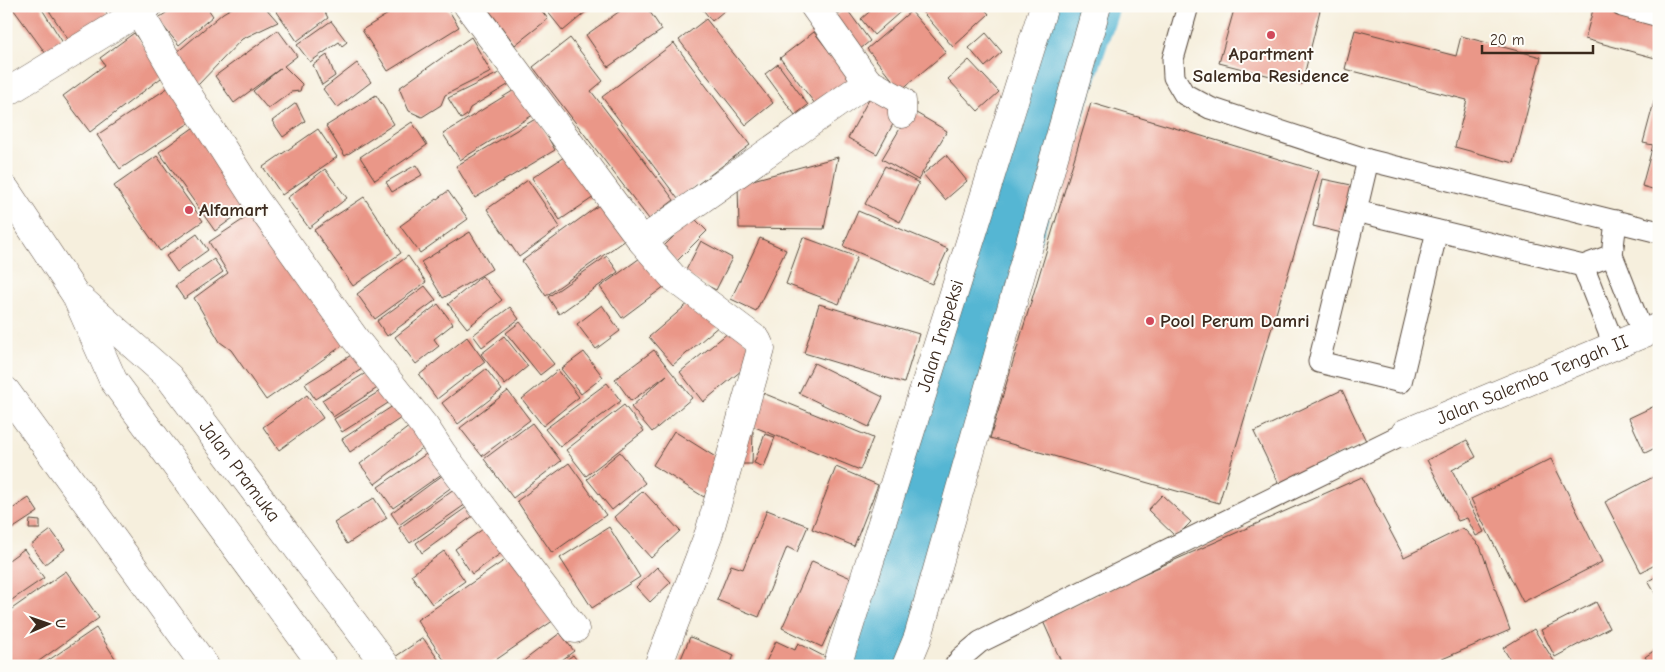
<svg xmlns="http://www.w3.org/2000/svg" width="1665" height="672" font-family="'Comic Neue',sans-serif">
<rect width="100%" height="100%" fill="#fdfcf7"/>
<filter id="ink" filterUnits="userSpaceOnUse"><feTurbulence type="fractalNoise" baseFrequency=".02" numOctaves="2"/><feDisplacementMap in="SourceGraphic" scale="10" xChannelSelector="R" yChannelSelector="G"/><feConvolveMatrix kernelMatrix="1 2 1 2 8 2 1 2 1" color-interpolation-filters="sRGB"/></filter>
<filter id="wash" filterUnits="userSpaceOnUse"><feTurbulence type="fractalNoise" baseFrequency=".0096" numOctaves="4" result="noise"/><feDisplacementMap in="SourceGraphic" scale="20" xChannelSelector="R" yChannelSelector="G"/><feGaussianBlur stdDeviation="1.12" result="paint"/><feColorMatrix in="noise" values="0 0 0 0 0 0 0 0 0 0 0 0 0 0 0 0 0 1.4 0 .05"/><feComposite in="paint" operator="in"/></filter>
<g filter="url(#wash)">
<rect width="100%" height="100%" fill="#f6efdd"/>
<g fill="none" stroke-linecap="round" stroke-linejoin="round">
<path stroke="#54b6d3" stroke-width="66" d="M882,666C931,443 1014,222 1086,6"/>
</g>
<g id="blocks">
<g fill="#ea9788">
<path d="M11,6H40L65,46L49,58Z"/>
<path d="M46,6H102L111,19L71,44Z"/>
<path d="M176,6H206L213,16L179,45L157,19Z"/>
<path d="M235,6H264L278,22L242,39L198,85L175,54L223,13Z"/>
<path d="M273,6H322L328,18L297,41Z"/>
<path d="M401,6H446L459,27L388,71L362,30Z"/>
<path d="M486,6H538L548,19L515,45Z"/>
<path d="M543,6H593L563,31Z"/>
<path d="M627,6H646L662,30L608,67L586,35Z"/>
<path d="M700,6H730L712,21Z"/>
<path d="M821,6H844L830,18Z"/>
<path d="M876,6H907L874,35L861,19Z"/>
<path d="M920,6H982L989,14L953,47L919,8Z"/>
<path d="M1235,6H1321L1302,84L1219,63Z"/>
<path d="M1594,6H1659V59L1585,39Z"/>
<path d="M846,8L870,41L854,54L829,21Z"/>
<path d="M911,11L946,52L901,90L867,49Z"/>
<path d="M706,19L773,103L746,125L679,40Z"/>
<path d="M331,21L347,42L342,46L339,42L310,62L297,45Z"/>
<path d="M278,30L297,56L284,66L302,84L300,91L291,92L268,109L253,91L281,68L234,103L215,76Z"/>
<path d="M1355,30L1456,56L1461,36L1541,57L1514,163L1455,147L1467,100L1345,69Z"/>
<path d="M814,32L854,83L819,109L780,58Z"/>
<path d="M134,33L165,75L90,132L63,96L105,65L100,58Z"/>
<path d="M986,33L1002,52L985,67L969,48Z"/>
<path d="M471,37L491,72L445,95L441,105L422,117L409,111L399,88Z"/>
<path d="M570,38L603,81L591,91L674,200L649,219L533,67Z"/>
<path d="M674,43L750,145L678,199L602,97Z"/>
<path d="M327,55L335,76L322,85L313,65Z"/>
<path d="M969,60L999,92L978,111L948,79Z"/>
<path d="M357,63L371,82L337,108L323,89Z"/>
<path d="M778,64L808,105L795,115L765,74Z"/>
<path d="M503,71L511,83L470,108L467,115L461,119L448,98Z"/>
<path d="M524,84L541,110L460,160L443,134Z"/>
<path d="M172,85L195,119L120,169L97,135Z"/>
<path d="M1658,87L1659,88V191L1642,186L1653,145L1643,143Z"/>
<path d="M376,95L394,124L345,156L326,126Z"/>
<path d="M871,95L900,111L877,154L848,138Z"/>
<path d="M296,103L305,121L283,137L272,121Z"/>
<path d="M1091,103L1319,171L1219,503L990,438Z"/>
<path d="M911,110L947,131L918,180L882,159Z"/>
<path d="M537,118L555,150L475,198L456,166Z"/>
<path d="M412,122L427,145L375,180L360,157Z"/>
<path d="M197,125L252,204L215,231L159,152Z"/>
<path d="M318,129L337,157L282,195L263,167Z"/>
<path d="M567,155L594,197L560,220L532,178Z"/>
<path d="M946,155L967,181L945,200L923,174Z"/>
<path d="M157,156L203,221L160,251L114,186Z"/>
<path d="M838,157L824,229L739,228L738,184Z"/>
<path d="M416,165L422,175L392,192L386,182Z"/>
<path d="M885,166L919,183L900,222L865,204Z"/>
<path d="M325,169L347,198L309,228L287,198Z"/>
<path d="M1323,179L1356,186L1346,234L1313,226Z"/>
<path d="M528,180L560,227L519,257L487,209Z"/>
<path d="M448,191L468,219L420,253L400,226Z"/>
<path d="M364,197L401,253L353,286L314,230Z"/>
<path d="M606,200L632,235L546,296L522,261Z"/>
<path d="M858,211L948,249L932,284L843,246Z"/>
<path d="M253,213L346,343L266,400L231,350L220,342L194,298L228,273L209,242Z"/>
<path d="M693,217L707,231L676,262L662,248Z"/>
<path d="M470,232L492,269L443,298L421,262Z"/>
<path d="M197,234L208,250L177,272L166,256Z"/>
<path d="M803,237L857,257L839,304L786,284Z"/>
<path d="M760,238L786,250L756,311L731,299Z"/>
<path d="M701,241L732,258L716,290L684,274Z"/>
<path d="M647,253L669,283L622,318L600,287Z"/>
<path d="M408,256L426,282L375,319L357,294Z"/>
<path d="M607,256L618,272L559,314L548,297Z"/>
<path d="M214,259L223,272L184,299L175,286Z"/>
<path d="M482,276L502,300L467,328L448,304Z"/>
<path d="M425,286L436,300L387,336L377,321Z"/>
<path d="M697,296L720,325L673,365L649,337Z"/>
<path d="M438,304L453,324L434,339L439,346L416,364L395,337Z"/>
<path d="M819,304L919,334L904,383L804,353Z"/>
<path d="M602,305L620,331L596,349L577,324Z"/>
<path d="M510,307L519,319L482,347L473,335Z"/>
<path d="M520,322L554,364L540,375L506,333Z"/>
<path d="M734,328L758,357L703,402L680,372Z"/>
<path d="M504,336L528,366L505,385L481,354Z"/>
<path d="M467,337L485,362L437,399L419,375Z"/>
<path d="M654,350L692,398L652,432L631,407L667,375L631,401L615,379Z"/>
<path d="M356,352L365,367L315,399L305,384Z"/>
<path d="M584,352L603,377L581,394L561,369Z"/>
<path d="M814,363L883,397L869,427L799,393Z"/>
<path d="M486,369L502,390L458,424L442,403Z"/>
<path d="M558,370L579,397L543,426L522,399Z"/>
<path d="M369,371L379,387L333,417L322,400Z"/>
<path d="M607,383L621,401L560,447L545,429Z"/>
<path d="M385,388L393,400L342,432L334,419Z"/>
<path d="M1342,390L1366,441L1279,484L1254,432Z"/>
<path d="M508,391L530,420L482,456L460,428Z"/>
<path d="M758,391L873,438L860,470L745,423Z"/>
<path d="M307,395L323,418L279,450L263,427Z"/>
<path d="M396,404L404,416L350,452L342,439Z"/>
<path d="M1659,404V446L1645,453L1629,418Z"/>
<path d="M624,405L644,431L586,476L566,450Z"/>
<path d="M414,423L429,443L375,484L360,464Z"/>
<path d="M532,423L561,461L513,498L484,459Z"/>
<path d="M674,431L725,463L704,497L653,465Z"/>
<path d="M743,431H753L752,464H741Z"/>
<path d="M765,434L775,437L764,467L754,463Z"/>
<path d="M1467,440L1476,457L1452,470L1484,532L1476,536L1467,518L1458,521L1427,460Z"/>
<path d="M432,450L446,471L393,508L378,487Z"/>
<path d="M620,452L645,483L612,510L587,479Z"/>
<path d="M1551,459L1602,562L1523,602L1471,499Z"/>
<path d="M569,463L606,515L552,553L517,501Z"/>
<path d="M836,467L878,485L854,546L812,529Z"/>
<path d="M447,472L456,484L399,525L391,513Z"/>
<path d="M1659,474V563L1641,572L1605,502Z"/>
<path d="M1362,477L1404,557L1463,528L1480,546L1510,630L1426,666H1063L1042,619Z"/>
<path d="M458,486L469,502L410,543L399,528Z"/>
<path d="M643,491L680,531L651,558L614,517Z"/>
<path d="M1162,495L1191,522L1176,537L1148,510Z"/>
<path d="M29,498L38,512L6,533V513Z"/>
<path d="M374,498L387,518L347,544L334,523Z"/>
<path d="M471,504L477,513L422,553L416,543Z"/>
<path d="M767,510L808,526L797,552L787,547L759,617L717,600L731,565L743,569Z"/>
<path d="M30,520L40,521V529H29Z"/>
<path d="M490,524L507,549L472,574L455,549Z"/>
<path d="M609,527L640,577L592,608L560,558Z"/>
<path d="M51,530L65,549L45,564L31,545Z"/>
<path d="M24,549L44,578L6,604V562Z"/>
<path d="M444,551L465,581L432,604L411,575Z"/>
<path d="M514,554L557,618L487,666H448L417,620Z"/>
<path d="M812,561L853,579L822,647L782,628Z"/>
<path d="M657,567L671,582L650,602L636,587Z"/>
<path d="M66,571L99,618L32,666H6V613Z"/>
<path d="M1659,575V600L1648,581Z"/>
<path d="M1596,602L1609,628L1555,657L1541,630Z"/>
<path d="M96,628L120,666H40Z"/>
<path d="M1534,629L1557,666H1514L1503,648Z"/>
<path d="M560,633L574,651L554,666H517Z"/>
<path d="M690,637L734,655L730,666H678Z"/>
<path d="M423,638L443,666H397L392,659Z"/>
<path d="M776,641L795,650L798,643L833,661L830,666H764Z"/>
<path d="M1659,647V666H1651L1645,657Z"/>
<path d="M573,655L581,666H559Z"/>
</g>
</g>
</g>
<g filter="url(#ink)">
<use href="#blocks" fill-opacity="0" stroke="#57483b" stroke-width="1"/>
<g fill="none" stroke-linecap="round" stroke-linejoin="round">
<g stroke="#57483b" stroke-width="23">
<g id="service">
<path d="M1188,6L1173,59L1174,77L1184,94L1210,108L1368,160L1659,232"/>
<path d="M1622,6L1659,16"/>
<path d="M1368,160L1356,211L1583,266L1612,255L1616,221"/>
<path d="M1356,211L1319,362L1401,382L1437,231"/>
<path d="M1612,255L1643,334"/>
<path d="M1583,266L1614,345"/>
<path d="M955,666L961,658L980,642L1405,433"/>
</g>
</g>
<g stroke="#57483b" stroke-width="29">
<g id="minor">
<path d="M468,6L642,241L868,82"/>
<path d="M814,6L868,82L902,101V114"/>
<path d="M139,12L180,82L255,199L356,340L425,427L442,453L575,629"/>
<path d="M6,93L148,6"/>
<path d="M642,241L673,277L757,340L761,349L709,533L658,666"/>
<path id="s1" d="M1405,433L1659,327"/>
<path id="s2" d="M837,666L1044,6"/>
<path d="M906,666L918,637L1097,6"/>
</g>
</g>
<g stroke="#57483b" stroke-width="29">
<g id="primary">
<path d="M6,190L75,294L113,380L323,666"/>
<path id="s3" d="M82,300L169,377L386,666"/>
<path d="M6,391L205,666"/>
</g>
</g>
<use href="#service" stroke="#fff" stroke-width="21"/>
<use href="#minor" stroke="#fff" stroke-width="28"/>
<use href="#primary" stroke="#fff" stroke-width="28"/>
</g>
</g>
<g fill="#d1495b" stroke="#fdfcf7" stroke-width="2">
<circle cx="1271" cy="35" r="5"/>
<circle cx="189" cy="210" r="5"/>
<circle cx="1150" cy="321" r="5"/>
</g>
<g text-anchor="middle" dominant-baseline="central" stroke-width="4" stroke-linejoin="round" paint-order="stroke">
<g font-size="19" font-weight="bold" fill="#3b2a1e" stroke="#fdfcf7" text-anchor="start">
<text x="1271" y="54" text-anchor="middle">Apartment<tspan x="1271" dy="22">Salemba Residence</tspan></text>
<text x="199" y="210">Alfamart</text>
<text x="1160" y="321">Pool Perum Damri</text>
</g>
<g font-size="19" fill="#3b2a1e" stroke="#fdfcf7">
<text stroke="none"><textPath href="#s2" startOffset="346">Jalan Inspeksi</textPath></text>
<text stroke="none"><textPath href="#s1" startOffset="138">Jalan Salemba Tengah II</textPath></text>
<text stroke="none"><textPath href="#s3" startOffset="234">Jalan Pramuka</textPath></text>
</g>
</g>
<rect width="1665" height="672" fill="none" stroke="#fdfcf7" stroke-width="25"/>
<g transform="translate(48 624) rotate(88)" stroke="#fdfcf7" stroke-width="4" paint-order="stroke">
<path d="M0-4L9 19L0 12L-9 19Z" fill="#3b2a1e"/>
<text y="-8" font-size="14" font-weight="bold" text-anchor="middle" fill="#3b2a1e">U</text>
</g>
<path d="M1482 45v8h111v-8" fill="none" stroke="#3b2a1e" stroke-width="2.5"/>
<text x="1490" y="45" font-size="15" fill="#3b2a1e" stroke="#fdfcf7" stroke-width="4" paint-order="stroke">20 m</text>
</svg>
